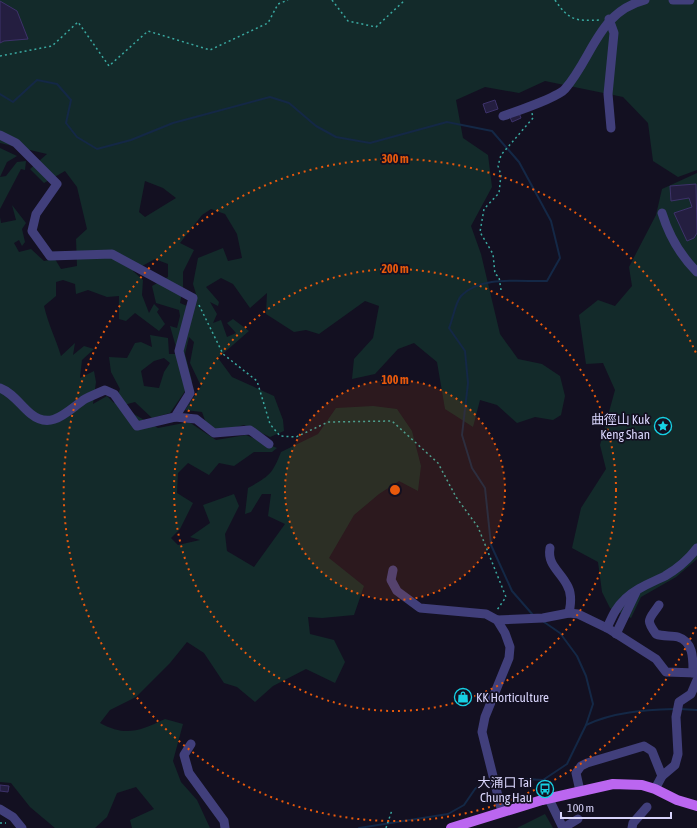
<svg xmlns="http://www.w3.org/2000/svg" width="697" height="828" font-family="'Asap Condensed','Noto Sans TC',sans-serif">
<rect width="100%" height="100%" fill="#131021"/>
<g fill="#132a2a" fill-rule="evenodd">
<path d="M0,0H697V170L678,177L653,161L648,123L623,97L545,81L519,93L485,87L456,100L463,138L488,155L492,187L471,226L481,254L500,334L518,359L542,364L560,376L565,396L561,415L553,420L535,417L517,423L497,405L480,400L473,427L445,409L437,362L414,343L398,349L375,374L352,379L354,359L373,338L379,306L365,301L319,334L306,330L294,332L266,314L267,293L250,308L233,284L221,278L206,287L219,302L218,306L210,302L217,314L213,323L221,320L227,337L236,333L227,323L233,319L249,331L218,358L232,377L274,396L283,420L284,431L270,437L244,425L210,434L202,412L185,410L201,386L190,363L194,342L189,337L185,354L192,381L170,413L152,418L135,402L120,406L158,428L189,422L216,440L246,435L277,448L272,452H254L234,466L219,463L209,475L188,463L178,473L177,493L193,503L180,529L171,538L178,545L200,540L190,537L210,523L203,505L234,494L239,506L225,534L227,551L254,567L285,524L268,516L271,494H262L251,512L245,514L248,488C269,476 272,475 281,452L318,434L336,408L373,406L397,409L412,431L421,466L418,491L399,481L379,494L354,515L329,558L364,586L354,615L322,618L308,617L310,634L334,640L345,662L335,683L306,669L273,686L255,702L237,687L224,683L204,653L187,642L170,663L136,697L110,710L100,723C126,737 139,731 165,719L183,724L173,761L181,782L197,800L210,828H132L130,820L154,809L136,787L117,793L107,817L95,828H55L30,807L11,783L0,782V217L1,223L16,220L12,205L26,223L22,229L25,242L22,246L19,240L14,243L19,252L31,249L44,261L55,259L61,269L77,266L76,239L87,229L77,187L65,171L44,183L30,169L47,154L0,143ZM145,181L163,188L176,198L145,217L139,212ZM211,209L225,214L237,234L242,258L228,261L223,248L198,258L193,284L196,294L191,293L187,306L180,303L183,287V272L194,250L180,243L202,215ZM155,259L168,264V277L152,286L156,303L179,310L180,316L177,328L170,326L176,347L175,354H169L168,338L150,335L152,347L141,342L135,343L127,358L109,357L111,372L120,389L114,403L107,396L93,404L96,382L94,371L80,378L82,360L94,349L84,346L73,355L75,343L61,356C56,339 48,324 44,306L56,296V282L63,280L75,284L76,294L88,290L107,297L119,296V319L126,321L135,313L159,331L165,324L157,312L159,309L154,304L149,313L142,295L143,280L133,271ZM164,358L170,363L164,372L159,388L144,386L141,371L154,361Z"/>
<path d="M0,148L17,156L7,162L0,177L6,176L17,162L26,161L25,170L21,169L0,209Z"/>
<path d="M697,173V559L676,577L641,597L631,618L610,608L602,592L598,562L572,548L581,508L606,469L600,445L615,390L603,363L586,364L579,315L598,300L615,306L632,286L629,267L656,215L662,189Z"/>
<path d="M545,814L553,828H517Z"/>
</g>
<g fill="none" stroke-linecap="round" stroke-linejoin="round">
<g stroke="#142846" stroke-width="2">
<path d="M0,94L13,102L37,80L57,84L71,100L66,123L77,137L97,149L131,140L173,123L270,97L289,103L316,126L336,137L370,143L447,122L492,131L519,162L551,221L560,258L547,281C521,282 481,275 461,296C455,303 453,319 449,328L465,351L468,383L462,435L472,468L485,488L491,545L512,591L533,615"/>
<path d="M680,709L697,710"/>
<path d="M586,725C613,712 645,710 674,709"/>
<path d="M497,780L510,778L543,780L567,764L586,725L593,704L586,676L577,656L560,633L544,622"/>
<path d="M359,828L448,814L464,805L475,789L481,784L491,782"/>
</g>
</g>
<g fill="#241e40" stroke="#3d326a">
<path d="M0,1L17,11L28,39L4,41L0,43Z"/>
<path d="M495,100L498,109L486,113L483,104Z"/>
<path d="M519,113L521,118L512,122L510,117Z"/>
<path d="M696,184L697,233L694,238L687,241L674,213L692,207L689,198L671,201L670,186Z"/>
<path d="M0,785L9,786L8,792L0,791Z"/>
</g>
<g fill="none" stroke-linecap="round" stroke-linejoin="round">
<g stroke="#3aa9a1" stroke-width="1.5" stroke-dasharray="2 3" stroke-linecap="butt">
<path d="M332,0L348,21L376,27L405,0"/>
<path d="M555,0C569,21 576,21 600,20"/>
<path d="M0,56L52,46L78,22L109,66L148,31L210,50L268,23L278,4L288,0"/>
<path d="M501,290L499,277L495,274L493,254L480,232L484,209L499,193L501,175L498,166L501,155L533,118L532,113"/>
<path d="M199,305L223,354L257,381L270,424L280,436L296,437L328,422L392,421L438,463L456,497L478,527L506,597L497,610"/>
<path d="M0,823H6"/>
<path d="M386,828L392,810"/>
</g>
<g stroke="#413f7b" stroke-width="9">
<path d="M673,0H690"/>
<path d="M609,19L614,33L608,94L611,128"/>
<path d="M503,116C515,112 558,97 565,89C593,57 598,12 645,0"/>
<path d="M0,135L16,143L57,184L36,214L32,231L50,256L112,254L193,298L179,351L190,393L175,417L137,426L114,394L105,390C98,393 91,396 85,399C68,410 52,431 31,414C20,405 13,393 0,388"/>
<path d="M662,213C669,236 680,255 697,272"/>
<path d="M175,417L196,419L214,433L250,430L269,444"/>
<path d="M550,548C547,565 560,571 567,585C572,593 571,604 569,613"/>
<path d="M393,570L391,580L397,591L420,608L486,614L497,620L505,633L510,647L509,658L485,717L482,732L502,812"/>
<path d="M659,605C649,620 645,619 656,634C663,637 671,635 678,637C694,642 693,660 693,673"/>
<path d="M497,620L543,618L569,613L578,614L609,629L656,659L666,672L697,673"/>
<path d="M607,628C612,617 616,607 625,599C636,588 651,583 665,576C677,569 688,560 697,548"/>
<path d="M616,634L636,592"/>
<path d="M191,744L184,755L189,773L224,821L225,828"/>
<path d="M655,789L662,776L675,765L678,754L676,717L679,702L691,694L697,680"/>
<path d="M580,791L576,773L581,766L587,763L644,746L652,751L662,776"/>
<path d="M549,799L563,828"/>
<path d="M0,809L13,817L22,828"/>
<path d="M563,828L578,819"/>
<path d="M632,828L633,823L647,807"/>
</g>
<path stroke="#bb66f0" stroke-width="10" d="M451,828L542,800L613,784L642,785L655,789L677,800L697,806"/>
</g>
<circle cx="395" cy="490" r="110" fill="#e8590c" fill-opacity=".12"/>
<g fill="none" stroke="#e8590c" stroke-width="2" stroke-dasharray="2 4">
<circle cx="395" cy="490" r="110"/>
<circle cx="395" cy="490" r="221"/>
<path d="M696 627A331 331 0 1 1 696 353"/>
</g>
<defs>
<g id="sight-ring" transform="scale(0.9)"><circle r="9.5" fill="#131021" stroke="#17d1e4" stroke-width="1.5"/><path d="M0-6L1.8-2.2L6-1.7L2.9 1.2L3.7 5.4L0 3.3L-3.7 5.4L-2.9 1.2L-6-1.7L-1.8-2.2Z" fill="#17d1e4"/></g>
<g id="shop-ring" transform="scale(0.9)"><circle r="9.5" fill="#131021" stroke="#17d1e4" stroke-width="1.5"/><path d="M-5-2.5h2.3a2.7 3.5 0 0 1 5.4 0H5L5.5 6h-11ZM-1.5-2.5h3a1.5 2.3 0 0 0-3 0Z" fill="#17d1e4"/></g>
<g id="bus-ring" transform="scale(0.9)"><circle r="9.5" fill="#131021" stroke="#17d1e4" stroke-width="1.5"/><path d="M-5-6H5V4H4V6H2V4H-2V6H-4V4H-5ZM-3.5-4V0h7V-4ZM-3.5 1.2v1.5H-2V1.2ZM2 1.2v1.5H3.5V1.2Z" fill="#17d1e4"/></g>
</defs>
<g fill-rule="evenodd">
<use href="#sight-ring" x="663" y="426"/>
<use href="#shop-ring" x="463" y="697"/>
<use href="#bus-ring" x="545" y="789"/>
</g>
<g text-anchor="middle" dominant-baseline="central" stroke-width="3.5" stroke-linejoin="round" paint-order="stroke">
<g font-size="13" fill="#d8d4fb" stroke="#131021" text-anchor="end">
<text x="650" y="419">曲徑山 Kuk<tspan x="650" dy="15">Keng Shan</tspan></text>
<text x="476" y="697" text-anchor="start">KK Horticulture</text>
<text x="532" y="782">大涌口 Tai<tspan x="532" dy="15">Chung Hau</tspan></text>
</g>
</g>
<circle cx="395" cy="490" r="6" fill="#e8590c" stroke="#131021" stroke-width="2"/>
<g font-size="12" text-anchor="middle" font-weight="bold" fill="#e8590c" stroke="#131021" stroke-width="3.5" stroke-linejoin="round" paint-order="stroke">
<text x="395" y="163">300 m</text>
<text x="395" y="273">200 m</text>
<text x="395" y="384">100 m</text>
</g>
<path d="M561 812v6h110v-6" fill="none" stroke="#d8d4fb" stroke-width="2"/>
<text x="567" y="812" font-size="12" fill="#d8d4fb" stroke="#131021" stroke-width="3" paint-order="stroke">100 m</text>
</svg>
